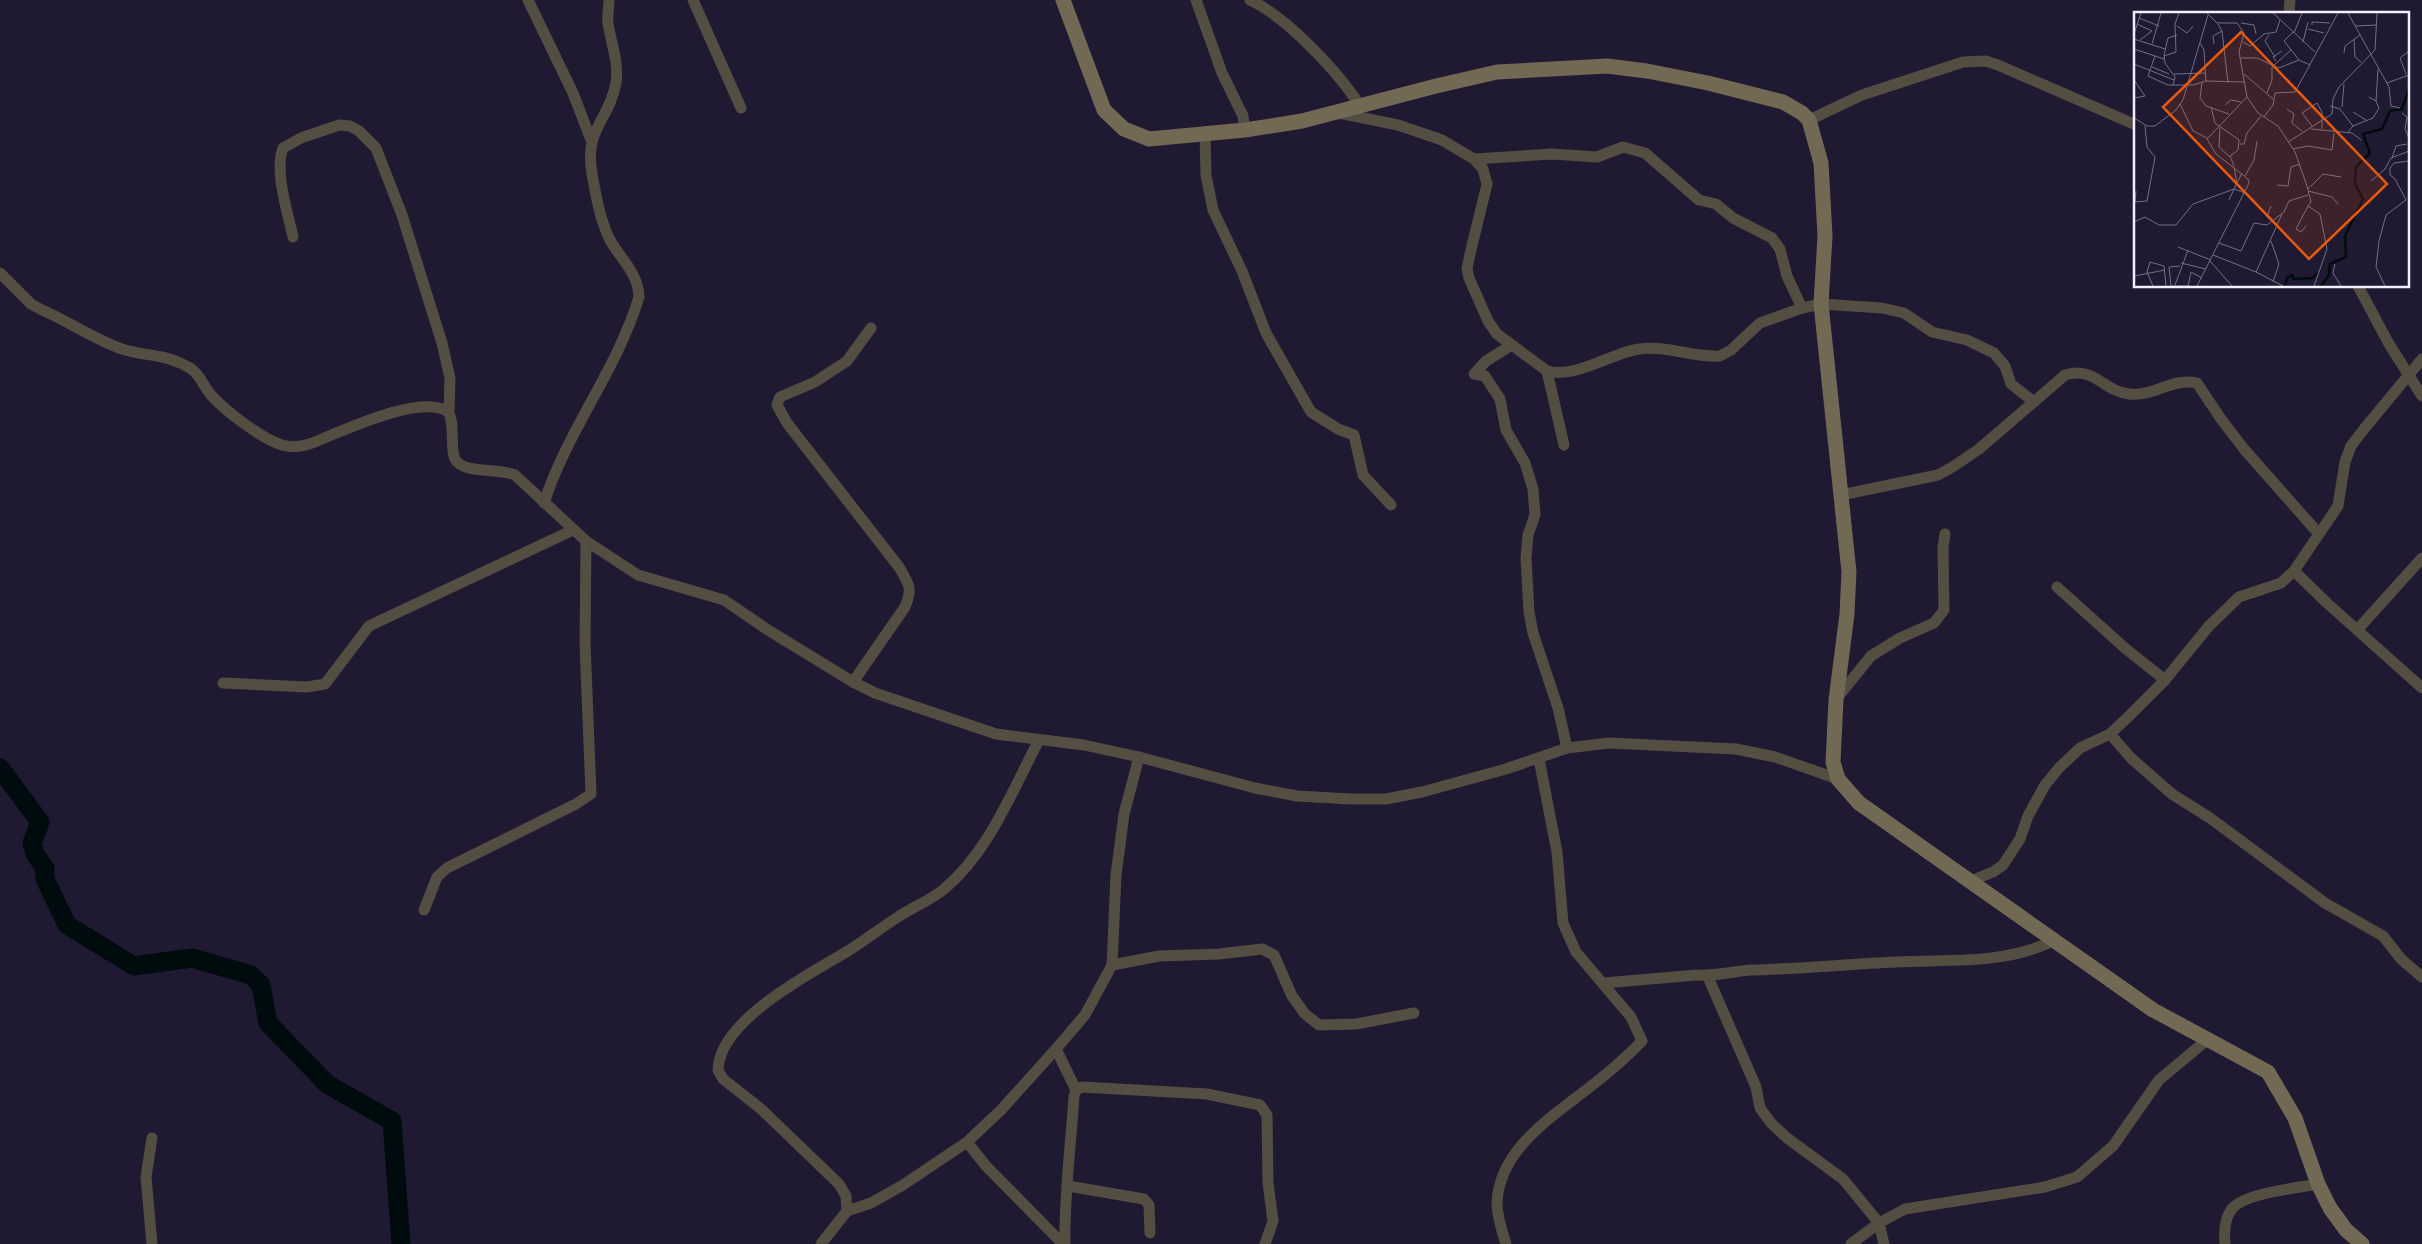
<svg xmlns="http://www.w3.org/2000/svg" width="2422" height="1244" font-family="Overpass,sans-serif">
<rect width="100%" height="100%" fill="#1f1932"/>
<g fill="none" stroke-linecap="round" stroke-linejoin="round">
<path stroke="#000b0d" stroke-width="19" d="M0,768L40,822L32,843L35,854L45,868V879L67,925L134,966L192,958L251,975L261,985L268,1023L327,1084L392,1121L401,1244"/>
<g stroke="#534e41" stroke-width="11">
<path d="M528,0L573,93L591,140"/>
<path d="M693,0L741,108"/>
<path d="M1196,0L1222,73L1243,116L1245,130"/>
<path d="M1250,0C1287,17 1339,73 1360,106"/>
<path d="M2289,14L2290,0"/>
<path d="M1339,113L1398,125L1442,140L1474,159L1483,169L1487,184L1470,254L1467,269L1469,278L1488,321L1497,334L1547,371C1576,379 1611,353 1639,349C1666,345 1694,358 1720,356L1731,350L1760,323L1802,308L1821,304L1882,308L1904,313L1932,332L1967,340L1994,353L2005,366L2011,384L2034,402"/>
<path d="M1809,120L1862,95L1963,62L1986,61L1998,65L2136,125"/>
<path d="M1205,133L1206,175L1213,210L1242,271L1266,333L1311,412L1338,429L1354,435L1363,475L1391,505"/>
<path d="M1474,159L1552,154L1597,157L1623,147L1645,153L1699,200L1716,204L1733,218L1772,238L1780,249L1787,276L1802,308"/>
<path d="M293,237C288,214 274,171 283,148L301,138L339,125L350,126L359,131L376,148L402,215L442,343L450,378L449,412"/>
<path d="M0,273L31,304L40,309C68,321 94,339 122,349C147,357 165,353 190,368C201,375 203,386 211,395C224,410 262,439 282,445C301,451 319,440 336,433C362,423 418,398 445,410C457,415 449,448 455,459C462,474 500,468 515,475L586,541L638,575L724,600L768,630L853,682L875,693L996,734L1084,745L1139,757L1255,788L1297,796L1351,799H1386L1422,792L1506,769L1567,748L1609,743L1736,749L1775,757L1838,779"/>
<path d="M2358,286L2389,344L2422,396"/>
<path d="M1510,346L1486,361L1474,374L1485,376L1500,399L1506,430L1525,463L1533,489L1535,515L1528,535L1526,558L1529,612L1533,633L1558,708L1567,748"/>
<path d="M1547,371L1564,445"/>
<path d="M1841,495L1938,475L1954,466L1979,449L2065,375C2095,366 2103,391 2129,394C2153,397 2174,377 2197,383L2221,419L2244,449L2319,534"/>
<path d="M544,503C567,431 617,370 639,297C638,272 621,260 610,240C600,220 596,196 592,174C584,128 609,121 616,83C619,63 611,43 608,23C607,16 609,7 609,0"/>
<path d="M2294,571L2327,603L2422,688"/>
<path d="M2057,587L2126,649L2165,680"/>
<path d="M2358,629L2422,558"/>
<path d="M853,682L905,607C913,588 909,584 899,567L787,423L777,405L780,397L815,382L847,361L871,328"/>
<path d="M223,683L307,687L325,684L369,626L573,530"/>
<path d="M1837,698L1871,656L1900,638L1934,623L1944,610L1943,547L1945,534"/>
<path d="M2110,734L2131,758L2172,794L2210,818L2325,903L2383,936L2401,959L2422,977"/>
<path d="M1968,882L1993,872L2003,865L2020,839L2028,816L2045,785L2059,768L2080,748L2110,734L2127,718L2165,680L2209,626L2239,597L2281,583L2294,571L2338,506L2345,462L2351,446L2364,429L2422,359"/>
<path d="M424,910L437,877L447,868L576,804L591,794L585,643L586,541"/>
<path d="M1112,965L1159,956L1219,954L1262,949L1274,955L1292,996L1305,1014L1319,1025L1356,1024L1414,1013"/>
<path d="M1708,977L1756,1087L1760,1108L1771,1123L1787,1138L1843,1179L1879,1223L1884,1244"/>
<path d="M1604,983L1696,975C1714,977 1732,971 1752,970C1800,969 1848,964 1896,962C1950,959 2003,965 2053,941"/>
<path d="M1076,1090L1082,1087L1207,1094L1260,1105L1267,1115L1268,1183L1273,1221L1265,1244"/>
<path d="M152,1138L146,1177L152,1244"/>
<path d="M967,1142L986,1166L1063,1244"/>
<path d="M1068,1186L1144,1199L1149,1205L1150,1233"/>
<path d="M847,1211L846,1196L839,1184L761,1109L723,1079L718,1070C719,1020 810,974 848,951C865,940 881,928 898,917C913,907 929,901 943,890C989,852 1012,791 1039,740"/>
<path d="M821,1244L847,1211L871,1203L903,1185L967,1142L1001,1110L1056,1049"/>
<path d="M1065,1244C1064,1195 1071,1145 1074,1096L1076,1090L1056,1049L1085,1015L1112,965L1116,875L1124,814L1139,757"/>
<path d="M1506,1244C1502,1231 1497,1217 1497,1203C1499,1149 1553,1116 1590,1087C1608,1073 1626,1058 1642,1041L1631,1017L1576,952L1563,923L1557,852L1539,759"/>
<path d="M1851,1244L1879,1223L1905,1209L2045,1187L2077,1177L2113,1146L2159,1080L2208,1039"/>
<path d="M2225,1244C2224,1233 2224,1220 2231,1210C2243,1193 2298,1188 2318,1184"/>
</g>
<path stroke="#726954" stroke-width="15" d="M1063,0L1104,110L1124,129L1149,139L1245,130L1302,121L1436,86L1497,72L1607,66L1647,71L1708,83L1783,102L1802,113L1809,120L1821,163L1825,236L1821,304L1849,572L1847,614L1836,700L1833,762L1838,779L1859,803L2153,1010L2268,1072L2295,1118L2318,1184L2330,1208L2346,1230L2362,1244"/>
</g>
<g transform="translate(2134 12)">
<rect width="275" height="275" fill="#1f1932"/>
<path fill="none" stroke="#000b0d" stroke-width="2.5" d="M151,274L153,266L158,263L160,267L179,266L183,261M187,274L195,263L196,252L212,245L211,224L229,187L221,172L222,155L236,141L229,122L248,117L256,99L268,97L275,77"/>
<path fill="none" stroke="#736f84" stroke-width="1" d="M139,1L181,40M214,1L255,75L257,94L266,96M5,6L25,14M107,11L120,13L122,22M3,12L18,19L6,28M84,12L88,19L94,71M178,13V10L196,11M43,14L53,21L59,14M221,14L243,13M174,17L190,21M159,20L150,29L165,48L176,53M160,21L168,1M0,22L7,1M135,23L131,29L141,45M0,27L31,37M220,27L221,45L227,50M109,30L116,34L130,22L142,20L146,8M169,30L174,10M66,31L70,38L72,69M18,32L27,1M80,32L79,24L88,19M0,37L30,47M210,41L211,34L226,23M21,44L14,64L34,73H59L72,69L111,70M30,44L42,40L41,12L45,1M107,46H123L145,56L165,48M142,49L139,45L148,39M0,52L40,68M18,55L35,62M40,62L72,61M110,62L139,87M272,62L266,46L275,39M0,68L11,84L0,86M68,70L66,86L72,94L95,102M253,71L275,63M39,74L41,65L31,51L30,43L34,26L43,23M133,81L138,68V55L157,38M113,85L124,101L144,114L161,140L173,174L177,190L174,194L186,202L193,237L180,274M235,85L242,89L244,57M46,92L59,119L73,126M91,93L97,88L107,90M196,94L206,97L219,114M77,95L81,111L105,128L104,138L96,144L100,154M208,95L210,72M153,97L160,102L158,111L168,119M219,100L232,108M268,101L273,105L271,117L275,126M130,105L139,93L141,81L161,80L204,1M0,106L13,114H21L42,98L49,88L74,3M178,114L168,101L183,91L188,100V117M86,116L85,135L96,145M177,117L218,121L227,128M214,120L219,114L239,106L245,96L242,89M154,130L198,102L199,87L205,75L241,38L243,1M106,132H110L113,121L127,104M159,137L174,134L198,138L200,121M258,146L262,134L273,132M100,155L103,173M111,164L120,148L123,129M237,169L251,157L257,146L275,139M143,173L154,174L157,155L166,152M174,177L189,162L207,165M2,179L1,190L13,189L21,145L13,135L11,114M174,179L198,185L204,192M95,188L100,177L111,181M137,194L133,205L138,209M0,210L11,205L25,213H42L59,192L100,177L108,161M172,214L167,220L162,217L174,194M137,229L145,252L139,270M85,231L107,239L120,211L133,213L150,200L155,189L174,183M44,235L77,248M79,243L122,260L149,274M76,249L98,274M47,251L72,257M201,252L199,261L207,274M122,260L148,202M0,264L31,258M41,273L54,238M19,274L13,260L16,250L30,254L32,274M36,274H56M37,274L35,255L46,254M54,274L57,260L68,266M63,274L115,171L114,167L82,142L73,127L113,85L105,40L110,21L103,11H83L73,1M251,274L242,255L245,229L252,203L272,188L261,167L256,163V156L260,151L275,149"/>
<path fill="#e8590c" fill-opacity="0.15" stroke="#e8590c" stroke-width="2.5" d="M107,20L253,172L175,247L29,95Z"/>
<rect width="275" height="275" fill="none" stroke="#f2effe" stroke-width="2.5"/>
</g>
</svg>
